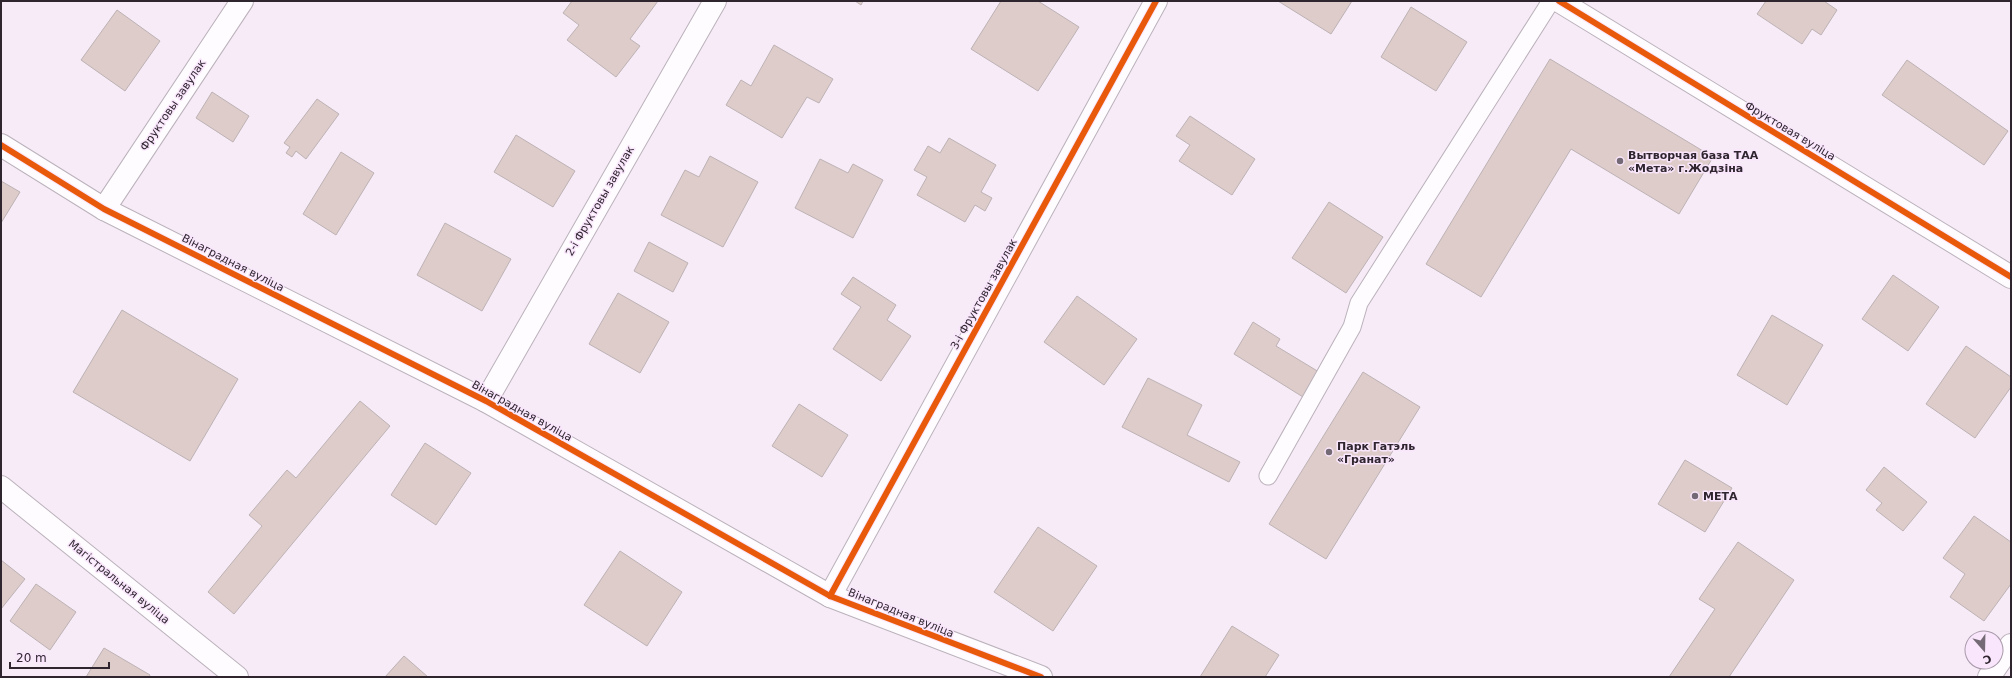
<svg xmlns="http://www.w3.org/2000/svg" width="2012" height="678" font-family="'DejaVu Sans',sans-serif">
<rect width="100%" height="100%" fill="#f6ebf7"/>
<g fill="#deccca" stroke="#bdb2b4">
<path d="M572,1H658L630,39L640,46L616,77L567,40L579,25L563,13Z"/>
<path d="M855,1H863L861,5Z"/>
<path d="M1001,1H1038L1079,27L1038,91L971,49Z"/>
<path d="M1278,1H1352L1331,34Z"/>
<path d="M1766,1H1824L1837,10L1821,35L1812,29L1802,44L1757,14Z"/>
<path d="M1411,7L1467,42L1436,91L1381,57Z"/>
<path d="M117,10L160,41L125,91L81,60Z"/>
<path d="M774,45L833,79L819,103L807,97L782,138L726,105L741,80L751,86Z"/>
<path d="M1550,59L1713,157L1679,214L1571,149L1481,297L1426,264Z"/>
<path d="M1907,60L2008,131L1984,165L1882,95Z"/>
<path d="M212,92L249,116L233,142L196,118Z"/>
<path d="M317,99L339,114L306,159L296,151L292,157L286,153L290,147L284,143Z"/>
<path d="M1190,116L1255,159L1232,195L1179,161L1190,145L1176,136Z"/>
<path d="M516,135L575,171L553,207L494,172Z"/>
<path d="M949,138L996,165L981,192L992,198L985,211L975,205L965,222L917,195L927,177L914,170L928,146L940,153Z"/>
<path d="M341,152L374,173L336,235L303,214Z"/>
<path d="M710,156L758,182L723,247L661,215L685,170L699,177Z"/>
<path d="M820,159L848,173L853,164L883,180L853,238L795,208Z"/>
<path d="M1,181L20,192L1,223Z"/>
<path d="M1329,202L1383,237L1346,293L1292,258Z"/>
<path d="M445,223L511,259L482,311L417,275Z"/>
<path d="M649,242L688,263L673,292L634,271Z"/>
<path d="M1893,275L1939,307L1908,351L1862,319Z"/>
<path d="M853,277L896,305L887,320L911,336L881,381L833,349L861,307L841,294Z"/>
<path d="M618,293L669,322L640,373L589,344Z"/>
<path d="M1077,296L1137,339L1104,385L1044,342Z"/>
<path d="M122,310L238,379L190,461L73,392Z"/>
<path d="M1772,315L1823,345L1787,405L1737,375Z"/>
<path d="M1253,322L1280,339L1276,346L1319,372L1303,397L1234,354Z"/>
<path d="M1966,346L2011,377V387L1975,438L1926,404Z"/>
<path d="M1363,372L1420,407L1326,559L1269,524Z"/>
<path d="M1148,378L1202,405L1187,435L1240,462L1229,482L1122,427Z"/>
<path d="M360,401L390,426L234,614L208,592L262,526L249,515L287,470L296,478Z"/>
<path d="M799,404L848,435L822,477L772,446Z"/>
<path d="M425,443L471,473L436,525L391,495Z"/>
<path d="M1685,460L1732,488L1705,532L1658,504Z"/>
<path d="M1884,467L1927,502L1903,531L1876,510L1882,503L1866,490Z"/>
<path d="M1974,516L2011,542V584L1984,621L1950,597L1965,574L1943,558Z"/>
<path d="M1038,527L1097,566L1053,631L994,592Z"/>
<path d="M1738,542L1794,580L1729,677H1669L1715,609L1699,599Z"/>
<path d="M620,551L682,592L647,646L584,605Z"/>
<path d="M1,560L25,579L1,609Z"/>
<path d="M36,584L76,612L50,650L10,621Z"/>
<path d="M1232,626L1279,655L1265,677H1200Z"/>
<path d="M104,648L150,675L149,677H86Z"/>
<path d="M404,656L428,677H385Z"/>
</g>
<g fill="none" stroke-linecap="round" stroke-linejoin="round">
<g stroke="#bbb2bc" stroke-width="19">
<path id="service" d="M1268,476L1352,327L1359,303L1551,1"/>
</g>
<g stroke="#bbb2bc" stroke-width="24">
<g id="minor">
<path d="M1559,1L2011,277"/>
<path d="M1,145L104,209L486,401L830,596L1041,677"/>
<path d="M104,209L242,1"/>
<path d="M486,401L715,1"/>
<path d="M1,487L237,677"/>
<path d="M830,596L1156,1"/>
<path d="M1989,677L2011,645"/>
</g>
</g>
<use href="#service" stroke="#fefcfe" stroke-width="17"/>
<use href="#minor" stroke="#fefcfe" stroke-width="22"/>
<g stroke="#fae6fc" stroke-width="8">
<g id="cycleway">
<path d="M1559,1L2011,277"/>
<path d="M1,145L104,209L486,401L830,596L1041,677"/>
<path d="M830,596L1156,1"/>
</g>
</g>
<use href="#cycleway" stroke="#e8590c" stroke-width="6"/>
</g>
<g fill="#746a75" stroke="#fae6fc" stroke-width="1.5">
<circle cx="1620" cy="161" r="4"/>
<circle cx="1329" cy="452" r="4"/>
<circle cx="1695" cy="496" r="4"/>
</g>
<g text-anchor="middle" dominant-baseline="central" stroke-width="3" stroke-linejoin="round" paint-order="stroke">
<g font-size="11" fill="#2e252f" stroke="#fae6fc">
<text transform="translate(173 105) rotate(-56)">Фруктовы завулак</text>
<text transform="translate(1790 131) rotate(31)">Фруктовая вуліца</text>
<text transform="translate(600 201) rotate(-60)">2-і Фруктовы завулак</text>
<text transform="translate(233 263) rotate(27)">Вінаградная вуліца</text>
<text transform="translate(984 294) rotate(-61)">3-і Фруктовы завулак</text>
<text transform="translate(522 411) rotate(29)">Вінаградная вуліца</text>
<text transform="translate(119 582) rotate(39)">Магістральная вуліца</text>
<text transform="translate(901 613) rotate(22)">Вінаградная вуліца</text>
</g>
<g font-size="11" font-weight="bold" fill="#2e252f" stroke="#fae6fc" text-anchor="start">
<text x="1628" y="155">Вытворчая база ТАА<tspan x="1628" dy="13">«Мета» г.Жодзіна</tspan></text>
<text x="1337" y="446">Парк Гатэль<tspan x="1337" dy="13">«Гранат»</tspan></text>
<text x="1703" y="496">МЕТА</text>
</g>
</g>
<rect width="2012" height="678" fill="none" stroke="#2e252f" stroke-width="4"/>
<g transform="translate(1984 650) rotate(160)"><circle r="19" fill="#fae6fc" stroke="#a899aa"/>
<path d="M0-3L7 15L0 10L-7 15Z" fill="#746a75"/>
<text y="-6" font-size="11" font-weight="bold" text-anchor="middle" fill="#2e252f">С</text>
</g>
<path d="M10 662v6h99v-6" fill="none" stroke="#2e252f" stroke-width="2"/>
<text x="16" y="662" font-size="12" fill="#2e252f" stroke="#fae6fc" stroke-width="3" paint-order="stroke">20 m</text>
</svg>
